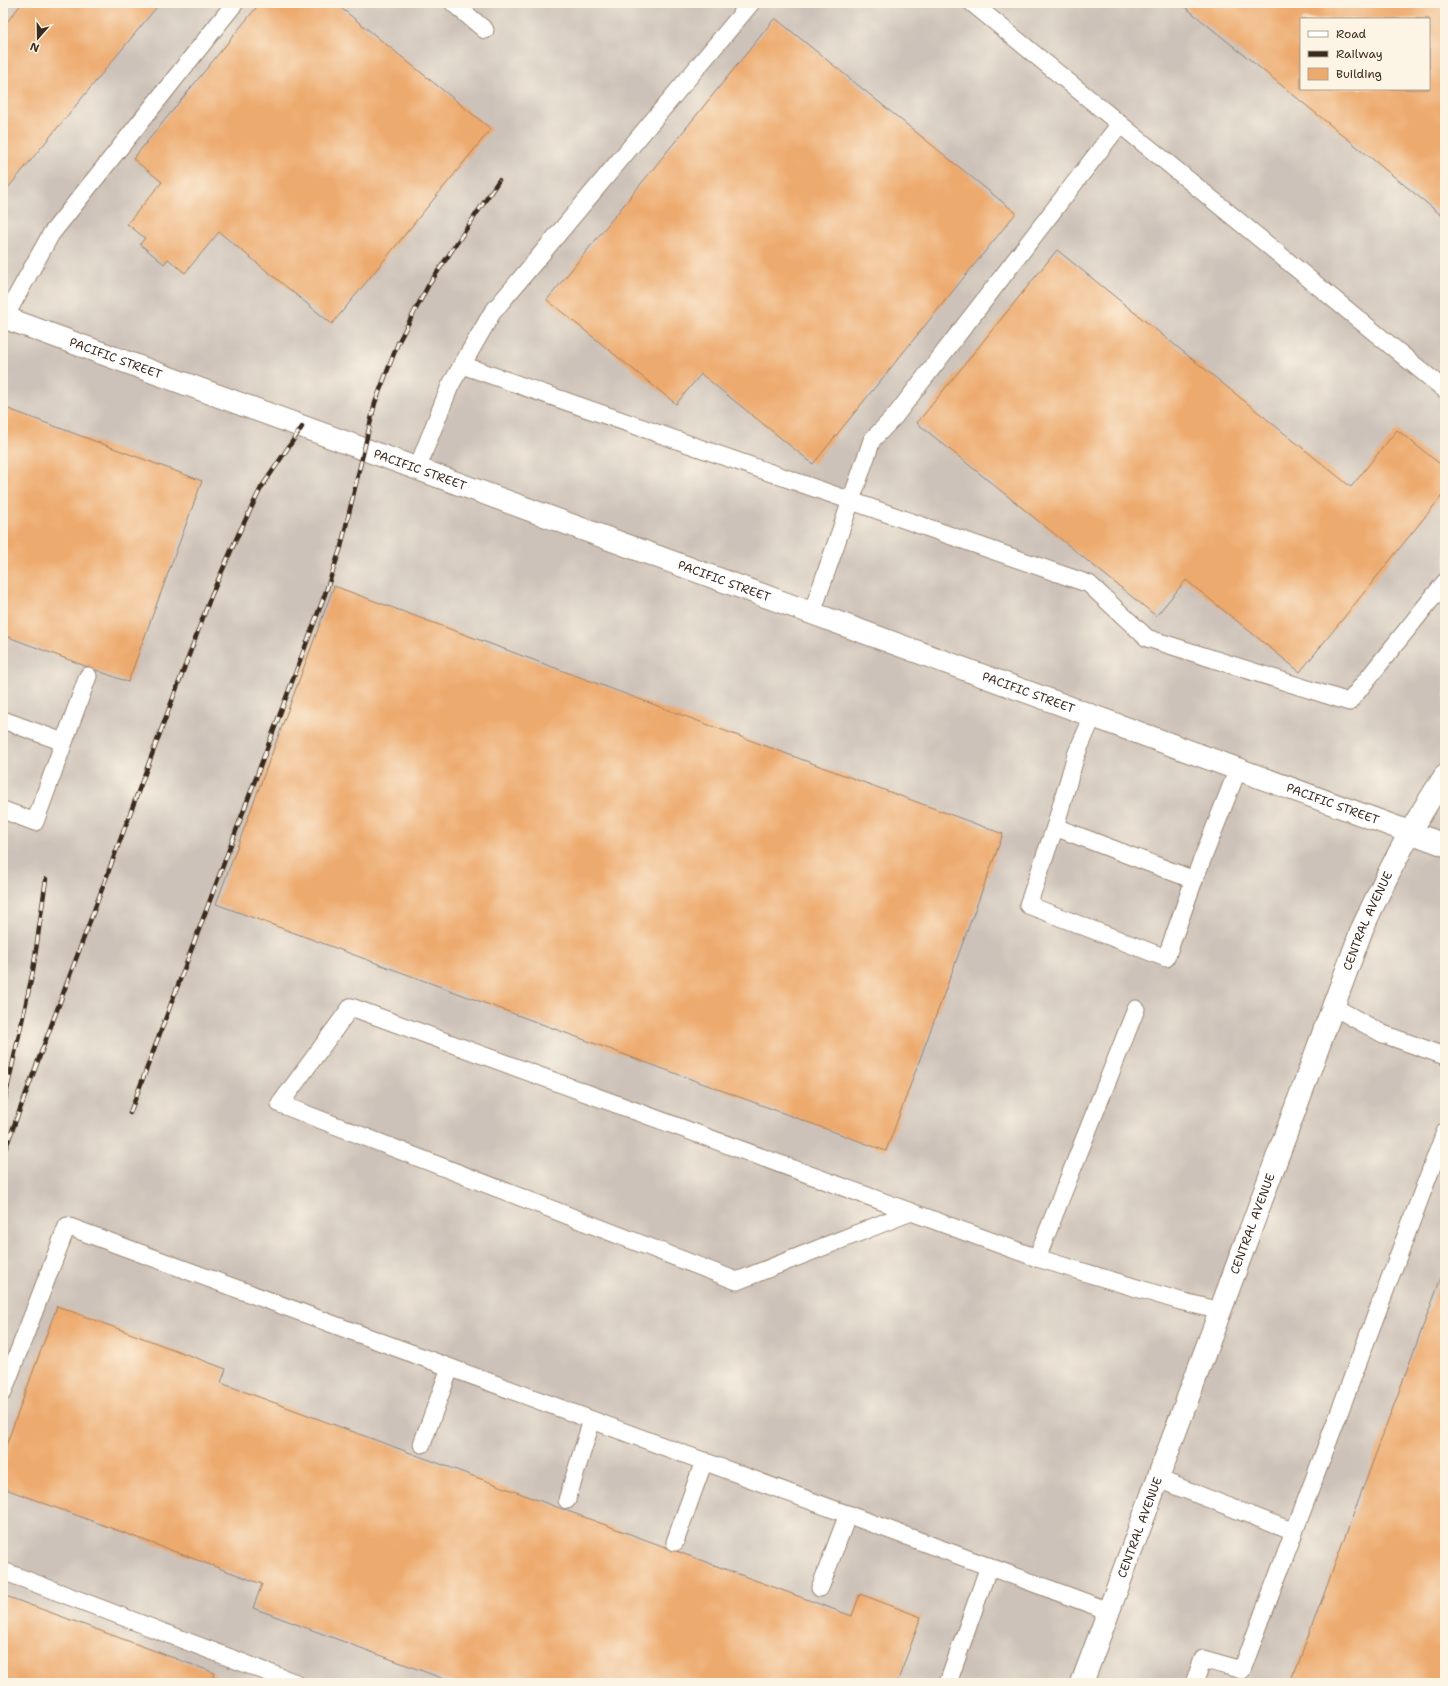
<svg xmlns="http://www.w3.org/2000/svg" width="1448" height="1686" font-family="'Shantell Sans',sans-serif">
<rect width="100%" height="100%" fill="#fcf5e5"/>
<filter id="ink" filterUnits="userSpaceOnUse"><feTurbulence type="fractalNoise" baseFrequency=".025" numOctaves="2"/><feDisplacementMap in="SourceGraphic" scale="8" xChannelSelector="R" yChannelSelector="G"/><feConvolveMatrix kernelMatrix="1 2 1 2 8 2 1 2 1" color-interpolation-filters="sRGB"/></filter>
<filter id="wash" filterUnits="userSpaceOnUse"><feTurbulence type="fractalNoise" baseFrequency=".012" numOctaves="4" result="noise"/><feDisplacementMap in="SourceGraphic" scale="16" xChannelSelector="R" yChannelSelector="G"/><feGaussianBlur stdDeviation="0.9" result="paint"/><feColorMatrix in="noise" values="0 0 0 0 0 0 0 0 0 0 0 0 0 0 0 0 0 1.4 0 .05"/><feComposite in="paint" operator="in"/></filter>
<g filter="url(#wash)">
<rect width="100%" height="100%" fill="#f4dfc2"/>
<path fill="#cdc2b9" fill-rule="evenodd" d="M3,3H1445V1683H3ZM1301,19H1429V89H1301Z"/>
<g id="blocks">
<g fill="#edaa6e" fill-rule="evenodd">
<path d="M22,3H160L3,194V27Z"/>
<path d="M260,3H335L491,129L332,324L219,232L185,273L168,259L164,264L140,244L145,238L127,224L162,182L133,159Z"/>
<path d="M1180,3H1445V218ZM1301,19H1429V89H1301Z"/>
<path d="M775,18L1016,213L813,464L701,374L676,404L547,300Z"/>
<path d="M1057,250L1351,487L1397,430L1445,468V492L1300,672L1186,580L1156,616L917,423Z"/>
<path d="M3,407L202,481L128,682L3,635Z"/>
<path d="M334,586L1003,834L886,1151L216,904Z"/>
<path d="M1445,1267V1683H1291Z"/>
<path d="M57,1306L226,1369L221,1383L852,1616L860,1594L921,1617L897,1683H455L253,1608L262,1584L3,1488V1454Z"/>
<path d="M3,1595L215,1673L211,1683H3Z"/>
</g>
</g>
</g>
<g filter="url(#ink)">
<use href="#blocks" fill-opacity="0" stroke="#988470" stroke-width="1"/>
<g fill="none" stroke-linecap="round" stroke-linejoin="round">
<g stroke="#988470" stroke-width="19">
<g id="service">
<path d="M453,3L485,30"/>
<path d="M972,3L1445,390"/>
<path d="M5,317L51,234L235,3"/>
<path d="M462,365L1089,584L1147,638L1349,702L1445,582"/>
<path d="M417,469L450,386L492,313L751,3"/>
<path d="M812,613L872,440L895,416L1120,124"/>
<path d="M1093,716L1076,755L1055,827L1028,905L1166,958L1194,880L1238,769"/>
<path d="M3,720L63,742"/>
<path d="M3,810L35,822L88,676"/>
<path d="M1055,827L1194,880"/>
<path d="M1334,1007L1383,1034L1445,1056"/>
<path d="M1136,1009L1037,1258L1180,1301L1221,1311"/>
<path d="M911,1212L737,1281L280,1104L351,1007L1037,1258"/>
<path d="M3,1392L67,1226L1109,1611"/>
<path d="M422,1444L450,1368"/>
<path d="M1158,1479L1294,1532"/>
<path d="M567,1500L592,1420"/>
<path d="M675,1542L704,1461"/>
<path d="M3,1571L296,1683"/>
<path d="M820,1588L848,1514"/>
<path d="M948,1683L989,1566"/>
<path d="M1194,1683L1203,1659L1242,1670L1445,1132"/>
</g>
</g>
<g stroke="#988470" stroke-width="24">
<g id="minor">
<path id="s1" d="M3,317L1445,845"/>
</g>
</g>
<g stroke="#988470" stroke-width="24">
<g id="tertiary">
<path id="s2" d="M1082,1683L1362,929C1386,876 1412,824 1445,776"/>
</g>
</g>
<use href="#service" stroke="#fff" stroke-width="17"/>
<use href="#minor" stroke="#fff" stroke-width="22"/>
<use href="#tertiary" stroke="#fff" stroke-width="22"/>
<g stroke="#3b2a1e" stroke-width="4.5">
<g id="rail">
<path d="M4,1103L33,971L46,879"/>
<path d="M130,1113L325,594L341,547L375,403L398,343L428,286L499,180"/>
<path d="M3,1155L211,596L238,535L261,488L302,427"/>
</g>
</g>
<use href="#rail" stroke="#fcf5e5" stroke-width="3" stroke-dasharray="9" stroke-linecap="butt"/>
</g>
</g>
<g text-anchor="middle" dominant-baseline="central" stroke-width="3" stroke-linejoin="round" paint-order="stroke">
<g font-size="12" fill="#3b2a1e" stroke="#fcf5e5">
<text stroke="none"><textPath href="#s1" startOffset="120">PACIFIC STREET</textPath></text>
<text stroke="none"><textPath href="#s1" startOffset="444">PACIFIC STREET</textPath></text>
<text stroke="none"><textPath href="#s1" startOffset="768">PACIFIC STREET</textPath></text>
<text stroke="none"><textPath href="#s1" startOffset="1092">PACIFIC STREET</textPath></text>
<text stroke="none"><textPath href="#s1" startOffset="1416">PACIFIC STREET</textPath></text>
<text stroke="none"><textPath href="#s2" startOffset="814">CENTRAL AVENUE</textPath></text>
<text stroke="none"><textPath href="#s2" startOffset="490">CENTRAL AVENUE</textPath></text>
<text stroke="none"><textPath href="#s2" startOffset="166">CENTRAL AVENUE</textPath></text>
</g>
</g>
<rect width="1448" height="1686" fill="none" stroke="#fcf5e5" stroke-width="16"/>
<rect x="1300" y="18" width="130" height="72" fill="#fcf5e5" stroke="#afa495"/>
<rect x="1308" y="31" width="20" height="6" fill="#ffffff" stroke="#afa495"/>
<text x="1336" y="38" font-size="12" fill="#3b2a1e">Road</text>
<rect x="1308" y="51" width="20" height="6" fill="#3b2a1e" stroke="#afa495"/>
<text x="1336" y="58" font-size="12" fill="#3b2a1e">Railway</text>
<rect x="1308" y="68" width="20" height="12" fill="#edaa6e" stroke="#afa495"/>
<text x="1336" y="78" font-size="12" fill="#3b2a1e">Building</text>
<g transform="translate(38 38) rotate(200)" stroke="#fcf5e5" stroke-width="3" paint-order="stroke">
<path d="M0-3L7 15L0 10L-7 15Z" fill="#3b2a1e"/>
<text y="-6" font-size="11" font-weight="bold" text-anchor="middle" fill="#3b2a1e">N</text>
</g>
</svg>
